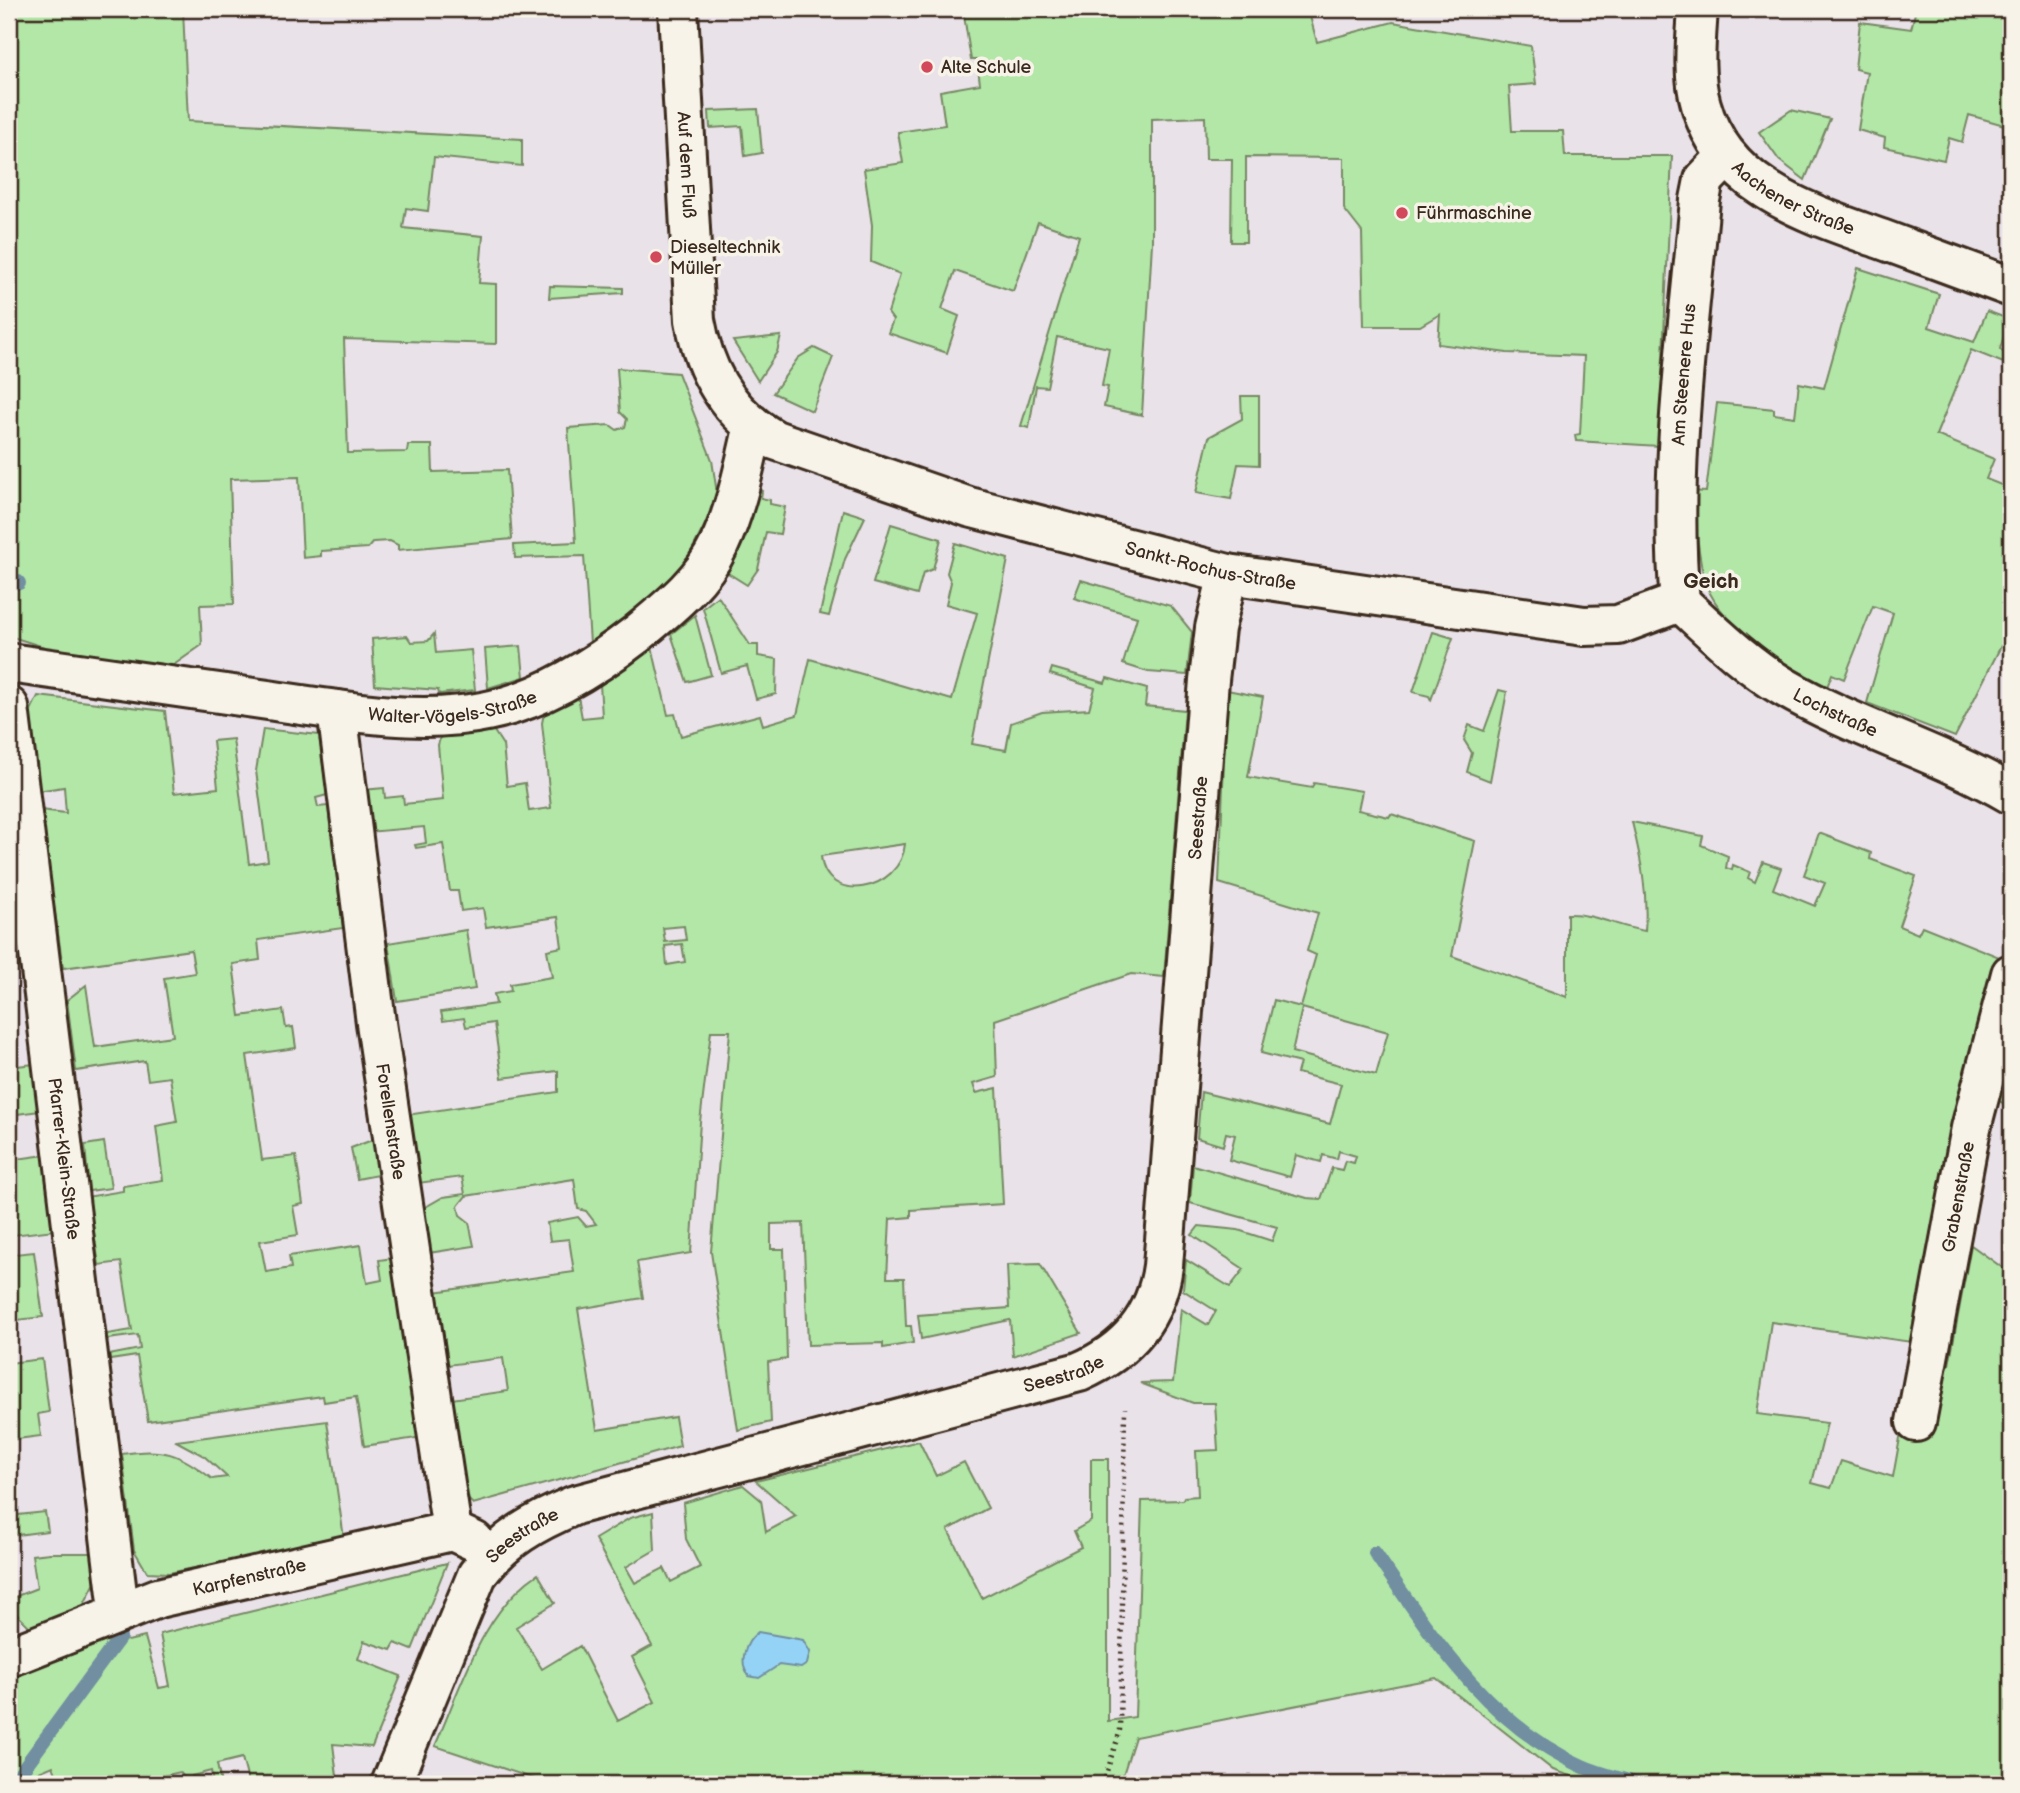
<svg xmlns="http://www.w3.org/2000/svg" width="2020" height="1793" font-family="'Balsamiq Sans',sans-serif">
<rect width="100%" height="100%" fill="#eae2e9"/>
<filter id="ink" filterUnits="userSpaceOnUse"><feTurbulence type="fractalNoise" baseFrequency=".0143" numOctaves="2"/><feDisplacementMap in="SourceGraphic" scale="14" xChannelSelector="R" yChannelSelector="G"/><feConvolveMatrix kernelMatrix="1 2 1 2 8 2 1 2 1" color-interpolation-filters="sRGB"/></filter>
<g filter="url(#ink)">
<g fill="#b2e7a8" stroke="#768863" stroke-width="2" fill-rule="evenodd">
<path d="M9,9H183L188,121L522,139V166L434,157L428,211L406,208L403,228L483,236L479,283L496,284V344L344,339L348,453L407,452L408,445H432L433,472L507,470L512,539L398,550V545L390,541L373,542L368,548L321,551V556L303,558L299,477L230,479L234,604L200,605L202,645L168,669L82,659L9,636Z"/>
<path d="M963,9H1308L1317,42L1393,22L1531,46L1536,84L1509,86L1512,131H1563L1565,156H1672L1659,446L1576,441L1575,435L1580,434L1584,356L1507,353L1438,344L1440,314L1420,326H1364L1362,232L1344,209V158L1246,157V242H1231L1232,159H1206L1205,117L1152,119V243L1142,415L1104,407L1108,387L1102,386L1109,348L1057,337L1047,387L1036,386L1029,428L1021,426L1079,236L1038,222L1013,291L955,271L942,309L959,316L947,353L888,333L893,320L888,313L900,274L871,262L872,225L864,169L903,163L898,132L945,125L940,91L980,84L977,60H971Z"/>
<path d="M1916,9H2011V127L1969,115L1962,142L1949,138L1944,160L1884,147L1885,138L1858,130L1867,72L1855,69L1860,22L1911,29Z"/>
<path d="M758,109L762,153L745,156L742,126L710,128L709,111Z"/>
<path d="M1791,110L1830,119L1805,180L1779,160L1759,132Z"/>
<path d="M1858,268L1939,294L1929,327L1974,342L1987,311L2011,320V332L2004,336L2000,349L2011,360V366L1971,350L1936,435L1994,459L1986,479L2006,487L2011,475V652L2001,646L1955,737L1867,703L1893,613L1873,606L1844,679L1832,674L1827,687C1786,671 1716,623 1704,578C1697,550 1696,519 1692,491L1706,492L1717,403L1774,409V414L1795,417L1799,383L1824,388Z"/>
<path d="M550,286L623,288V293L549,298Z"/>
<path d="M781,336L777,352L758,381L733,341Z"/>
<path d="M814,348L833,357L812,411L773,393L798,358Z"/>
<path d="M617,368L678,373L712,460L718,500L683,567L624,620L590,643L584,556L515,558L514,545L576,542L568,428L610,425L617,430L625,427L627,419L620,412Z"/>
<path d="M1241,396H1259V465L1238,464L1231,499L1196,493L1209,437L1242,419Z"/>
<path d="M756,490L762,491L761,498L770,500V504L785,507L780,534L766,532L758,569L747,585L728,573Z"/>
<path d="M843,510L865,517L845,559L829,616L820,614Z"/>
<path d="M891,524L941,539L933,569L923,573L917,595L873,583Z"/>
<path d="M955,543L1008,559L972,744L1006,750L1011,723L1042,712L1089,709L1095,688L1050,674L1052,668L1105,683L1107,678L1147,689L1145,706L1185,710L1164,977L1131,974L995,1020L997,1077L973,1084L976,1093L997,1088L1003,1204L911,1210V1217L890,1219L887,1278H904L906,1326H911L913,1343L883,1348V1343L808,1345L803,1223L771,1224V1249H784L787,1359L768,1362L771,1422L738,1430L711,1252L730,1031H711L700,1122L691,1253L637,1262L643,1298L578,1309L597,1430L675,1417L680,1446L473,1504L457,1489L444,1400L508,1391L503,1358L439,1366L427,1293L574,1272L569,1239L550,1241L547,1223L578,1217L586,1226L596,1224L586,1211L578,1209L574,1179L466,1196L458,1206L460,1215L469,1222L474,1246L422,1254L415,1213L443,1197L465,1194L462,1177L411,1184L400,1116L558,1092V1071L502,1078L494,1023L466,1027L464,1018L443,1021L441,1012L496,1004L494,994L511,991L510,984L552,977L547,950L562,947L558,917L486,927L483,908L461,911L458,891H450L443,844L416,848L415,845L426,843L424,827L368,832L363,790L384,788L385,798L403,796L404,804L443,800L438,745L441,735L492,728L503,745L507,786L525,783L529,811L551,808L542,723L544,713L578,696L582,718L602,716L600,684L652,647L668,715L675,714L681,736L760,715L763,725L797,715L810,659L952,700L977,613L946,604L951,582L947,573ZM905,844C901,892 825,906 821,856ZM684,926L686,940L665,942L663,928ZM682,944L685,962L667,965L665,946Z"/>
<path d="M1081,580L1171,606L1192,632L1187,675L1148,672L1123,664L1137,617L1074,598Z"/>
<path d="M718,596L750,645H758V656L777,659L776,694L756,699L747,666L721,673L703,608Z"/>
<path d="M695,615L711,675L687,682L671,634Z"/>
<path d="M1433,632L1453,638L1431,700L1429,696L1413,692Z"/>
<path d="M434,634L436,653L471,650L475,690L439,694L438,690L375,685L372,639L407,636L411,642L428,641Z"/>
<path d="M521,646L524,677L488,688L485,649Z"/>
<path d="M1227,690L1263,697L1248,777L1312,788L1314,783L1362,791L1358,810L1389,817L1391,814L1475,841L1452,956L1567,997V914C1594,913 1618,927 1645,931C1648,893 1641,859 1632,822L1703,836L1701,845L1728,856L1726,868L1732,870L1733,865L1750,872L1748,878L1755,882L1763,862L1781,868L1773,889L1815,906L1825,883L1804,875L1819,833L1871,853L1870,859L1916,876L1899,926L1918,934L1922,926L2007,960L1918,1343L1771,1322L1757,1414L1827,1423L1812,1483L1831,1488L1841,1461L1893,1477L1903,1421L1945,1365H1949L1971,1245L2011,1274V1784H1595L1553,1770L1436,1678L1135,1737L1120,1784H550L435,1746C461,1687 482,1611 538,1574L555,1603L516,1627L542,1669L580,1646L618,1721L655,1702L632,1657L652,1646L595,1539L630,1518L653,1512L655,1550L626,1567L635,1583L664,1568L671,1582L700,1567L686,1539L683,1503L743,1485L761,1500L766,1532L796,1516L756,1481L919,1441L936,1476L964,1462L988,1508L948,1530L982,1598L1081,1547L1074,1531L1091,1521V1459H1108V1721L1135,1717L1142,1501L1183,1500L1184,1497L1198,1496L1196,1451L1218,1450L1215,1403H1193L1140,1383L1173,1382L1181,1309L1208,1325L1216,1311L1183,1290L1186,1260L1230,1287L1244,1269L1192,1235L1199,1226L1238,1230L1272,1241L1277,1227L1190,1203L1193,1165L1307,1198L1321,1199L1332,1168L1342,1170L1345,1161L1354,1163L1356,1156L1339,1151L1337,1159L1323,1155L1321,1162L1296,1155L1290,1177L1229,1160L1235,1135L1226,1133L1223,1146L1197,1138L1201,1092L1330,1124L1341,1084L1297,1073L1300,1063L1261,1053L1274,1000L1301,1007L1316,955L1307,951L1318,913L1219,883ZM1302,1008L1388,1032L1376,1075L1292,1052Z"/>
<path d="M1499,690L1507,692L1490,781L1467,772L1472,753L1464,740L1469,725L1484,731Z"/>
<path d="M38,696L165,711L174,793L218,788L213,741L233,739L249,864L268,861L256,771L263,729L319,735L327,795L316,798L318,807L328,806L343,928L258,940L260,960L233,964L240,1016L283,1010L286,1028L293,1027L296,1048L247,1055L262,1160L296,1156L303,1204L293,1206L298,1235L260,1241L266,1272L291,1268L289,1256L361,1245L367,1283L382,1280L379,1260L393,1258L423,1437L364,1446L356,1397L324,1402L323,1396L148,1421L137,1356L110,1360L109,1355L140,1349L138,1335L107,1339V1334L132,1330L121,1262L99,1265L92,1220L82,1221L80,1198L123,1191V1186L163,1180L156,1126L177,1122L170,1077L148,1080L145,1061L76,1071L67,1000L86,985L95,1047L173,1036L164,978L195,973L191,950L63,968L40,810L66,813L64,787L37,791L27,718Z"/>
<path d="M9,905H12L20,967L9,969Z"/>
<path d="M466,930L475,989L397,1001L388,943Z"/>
<path d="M2011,1014V1118L2003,1103L1990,1096Z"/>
<path d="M42,1063L48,1110L9,1115V1067Z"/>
<path d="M383,1136L388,1173L357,1179L351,1148Z"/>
<path d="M104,1142L111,1188L89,1191L85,1145Z"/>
<path d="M53,1154L63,1229L12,1235L15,1254L34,1252L43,1317L9,1321V1160Z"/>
<path d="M1040,1264L1081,1333L1013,1356L1010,1320L921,1339L918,1315L1009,1308L1007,1265Z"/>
<path d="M42,1359L49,1412L38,1414L41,1436L9,1440V1363Z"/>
<path d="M327,1421L344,1538L169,1573L147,1572L134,1550L122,1454C162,1447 180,1453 212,1479L227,1477L204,1456L176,1441Z"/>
<path d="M45,1512L48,1531L9,1536V1516Z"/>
<path d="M50,1553H94L97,1579L82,1608L30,1627L9,1607V1599L37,1588L32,1555Z"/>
<path d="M447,1563L412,1650L395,1643L391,1650L364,1641L358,1659L401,1676L372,1747L333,1744L337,1776L299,1784H249L242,1758L217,1764L221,1784H213L211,1771L192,1776L195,1784H189L180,1772L154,1778L155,1784H60L53,1766L27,1777L21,1784H9V1670L113,1633L128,1641L145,1637L159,1688L170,1686L160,1634Z"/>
</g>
<path fill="#95d3f6" stroke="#718fa0" stroke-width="2" d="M758,1632L803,1640L810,1652L807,1664L801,1668L779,1665L759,1678L749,1676C738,1663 745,1642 758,1632Z"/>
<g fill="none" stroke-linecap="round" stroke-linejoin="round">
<g stroke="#718fa0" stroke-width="14">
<path d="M17,581L19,583"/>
<path d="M1375,1553C1432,1636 1486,1723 1582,1766C1599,1774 1620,1778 1638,1784"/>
<path d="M12,1784L120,1637"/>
</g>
<g stroke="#3b2a1e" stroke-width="44">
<g id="street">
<path id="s1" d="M678,9L695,320C704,371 729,415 775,440L969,507L1228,574L1584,626L1618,625L1680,602"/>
<path id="s2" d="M1680,602C1668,468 1688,333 1700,200L1704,180L1727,156"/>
<path id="s3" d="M1680,602C1713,632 1745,664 1784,687C1856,729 1939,752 2011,794"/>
<path id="s4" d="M9,663C93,675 177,687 261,699C331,709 417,726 487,711C542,700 593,668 637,634C667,609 702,582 719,545C736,509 744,468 753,429"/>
<path id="s5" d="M9,707L119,1610"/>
<path id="s6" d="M337,710L376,1023L452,1531"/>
<path id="s7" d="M1916,1422L1971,1128L2011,974"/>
<path id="s8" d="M9,1657L158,1598L452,1531L474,1541"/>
<path id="s9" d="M391,1784L477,1575C503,1539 535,1522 575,1505L1079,1372C1127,1351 1156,1318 1163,1266L1209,680L1215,628L1228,574"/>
</g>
</g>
<g stroke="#3b2a1e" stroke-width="44">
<g id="secondary">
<path id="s10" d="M1698,9C1696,40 1692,74 1701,105C1724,188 1808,213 1881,239C1924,255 1968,271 2011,287"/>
</g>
</g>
<path stroke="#3b2a1e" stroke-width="4.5" stroke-dasharray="2 5" stroke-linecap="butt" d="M1103,1784L1120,1730L1125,1408"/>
<use href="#street" stroke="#f7f3e8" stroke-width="38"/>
<use href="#secondary" stroke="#f7f3e8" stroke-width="38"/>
</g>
</g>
<g fill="#d1495b" stroke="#f7f3e8" stroke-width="2.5">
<circle cx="927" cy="67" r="7"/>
<circle cx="1402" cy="213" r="7"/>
<circle cx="656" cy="257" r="7"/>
</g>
<g text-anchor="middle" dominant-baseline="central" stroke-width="7" stroke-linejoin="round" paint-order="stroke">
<g font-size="18" fill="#3b2a1e" stroke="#f7f3e8" text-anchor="start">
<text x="941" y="67">Alte Schule</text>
<text x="1416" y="213">Führmaschine</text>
<text x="670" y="247">Dieseltechnik<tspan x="670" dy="21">Müller</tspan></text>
</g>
<g font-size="18" fill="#3b2a1e" stroke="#f7f3e8">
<text stroke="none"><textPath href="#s1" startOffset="156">Auf dem Fluß</textPath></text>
<text stroke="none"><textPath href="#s10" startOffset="234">Aachener Straße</textPath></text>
<text stroke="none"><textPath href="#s2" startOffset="228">Am Steenere Hus</textPath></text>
<text stroke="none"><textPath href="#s1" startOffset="915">Sankt-Rochus-Straße</textPath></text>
<text stroke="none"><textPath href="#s4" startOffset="448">Walter-Vögels-Straße</textPath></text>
<text stroke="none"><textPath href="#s3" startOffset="192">Lochstraße</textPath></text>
<text stroke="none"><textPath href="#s9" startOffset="1461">Seestraße</textPath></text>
<text stroke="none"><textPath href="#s6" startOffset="415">Forellenstraße</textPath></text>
<text stroke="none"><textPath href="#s5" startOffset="455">Pfarrer-Klein-Straße</textPath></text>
<text stroke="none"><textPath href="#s7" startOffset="229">Grabenstraße</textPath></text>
<text stroke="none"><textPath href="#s9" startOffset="854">Seestraße</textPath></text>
<text stroke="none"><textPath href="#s9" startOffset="287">Seestraße</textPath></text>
<text stroke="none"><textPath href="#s8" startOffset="254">Karpfenstraße</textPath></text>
</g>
<g font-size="21" font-weight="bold" fill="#3b2a1e" stroke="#f7f3e8">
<text x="1711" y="581">Geich</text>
</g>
</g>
<rect width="2020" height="1793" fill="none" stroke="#f7f3e8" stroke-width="35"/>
<rect x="18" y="18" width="1985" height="1758" fill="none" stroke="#3b2a1e" stroke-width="2.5" filter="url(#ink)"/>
</svg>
